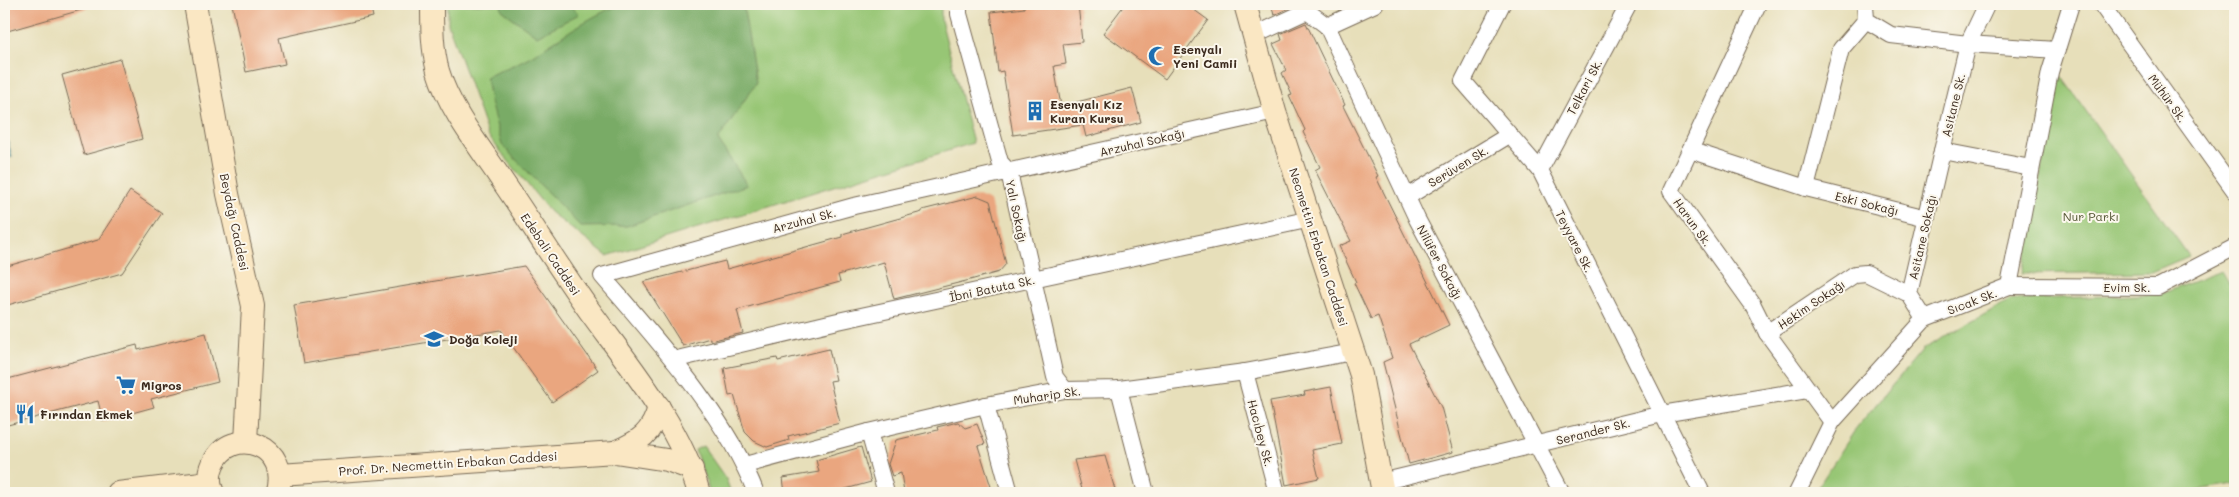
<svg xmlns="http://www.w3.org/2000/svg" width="2239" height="497" font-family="Mali,sans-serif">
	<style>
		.green { fill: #97c674; stroke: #697849 }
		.forest { fill: #79ab66; stroke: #5a6a42 }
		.water { fill: #3daabb; stroke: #3c6a6c }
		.building { fill: #eaa67f }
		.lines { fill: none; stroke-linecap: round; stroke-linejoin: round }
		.street-casing { stroke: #776955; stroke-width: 18 }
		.secondary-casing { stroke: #776955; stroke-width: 24 }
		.street { stroke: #fff; stroke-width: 16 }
		.secondary { stroke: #fae7c3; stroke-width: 22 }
		.labels { text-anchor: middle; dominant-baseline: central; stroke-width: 4; stroke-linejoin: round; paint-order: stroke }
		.poi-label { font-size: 12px; font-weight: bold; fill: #3b2a1e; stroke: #fbf7ec; text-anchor: start }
		.street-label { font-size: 12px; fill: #3b2a1e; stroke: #fbf7ec }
		.park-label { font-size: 12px; fill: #575938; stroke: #fbf7ec }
	</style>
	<rect width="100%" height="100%" fill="#fbf7ec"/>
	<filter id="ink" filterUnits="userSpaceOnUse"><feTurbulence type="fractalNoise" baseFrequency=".02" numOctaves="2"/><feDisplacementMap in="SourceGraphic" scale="10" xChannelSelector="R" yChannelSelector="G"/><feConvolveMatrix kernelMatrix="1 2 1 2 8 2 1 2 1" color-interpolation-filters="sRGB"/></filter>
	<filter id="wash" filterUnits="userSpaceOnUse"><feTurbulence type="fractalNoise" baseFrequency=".0096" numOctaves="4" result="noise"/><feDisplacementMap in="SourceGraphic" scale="20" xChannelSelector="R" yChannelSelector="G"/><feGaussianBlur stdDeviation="1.12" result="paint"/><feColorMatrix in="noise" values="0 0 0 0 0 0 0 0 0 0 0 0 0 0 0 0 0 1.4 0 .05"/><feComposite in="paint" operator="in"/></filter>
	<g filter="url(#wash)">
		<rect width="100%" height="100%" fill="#e7dfba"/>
		<g class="green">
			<polygon points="448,4 941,4 941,20 973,143 607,256 550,212 488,136 448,24"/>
			<polygon points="2059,73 2189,256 2151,272 2022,274"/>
			<polygon points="2222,271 2235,293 2235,484 2180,493 1951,493 1939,491 1937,493 1814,493 1857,427 1923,349 2010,300 2161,294"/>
			<polygon points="703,446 726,479 731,493 710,493 695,450"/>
		</g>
		<g class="forest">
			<polygon points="501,4 569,4 579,14 537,36 502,10"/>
			<path d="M621 4H743L756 83 718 140 747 185 627 226 581 227 502 145 490 102 486 77C501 70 517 64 531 56 562 37 586 18 621 4Z"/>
		</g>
		<polygon class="water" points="4,127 12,157 4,159"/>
		<g id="blocks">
			<g class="building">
				<polygon points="4,4 87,4 88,8 4,32"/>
				<polygon points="232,4 370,4 373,17 279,38 285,64 246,72"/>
				<polygon points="1024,4 1078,4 1082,42 1063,44 1066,64 1054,66 1061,106 1132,88 1141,122 1086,137 1083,125 1013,135 1003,71 998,72 991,12 1024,8"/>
				<polygon points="1125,4 1186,4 1208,20 1165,79 1103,33"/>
				<polygon points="1271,4 1298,4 1274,15"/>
				<polygon points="1306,23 1345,105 1343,106 1378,176 1376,177 1449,325 1409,344 1441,407 1453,452 1409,464 1383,362 1392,358 1378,316 1371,319 1354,283 1356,282 1339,246 1351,241 1315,170 1320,167 1303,132 1305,130 1289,96 1292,95 1282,73 1286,70 1273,44 1282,40 1280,34"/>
				<polygon points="120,59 142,139 84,155 62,75"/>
				<polygon points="130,191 162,213 122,273 4,306 4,267 98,240"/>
				<polygon points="978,196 990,201 1006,264 999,272 970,280 894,299 884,262 838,275 840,282 737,310 743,333 710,341 710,338 683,346 643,282 725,261 727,269 842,237 842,234 922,212 922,210"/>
				<polygon points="524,266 598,370 552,402 501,330 304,363 294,305"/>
				<polygon points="206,333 218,382 151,399 154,407 103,421 98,401 4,426 4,380 137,345 138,350"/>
				<polygon points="829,349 836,380 830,381 840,423 788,436 789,440 767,447 754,441 745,432 734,395 729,396 724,368 777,358 778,361"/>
				<polygon points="1331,387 1342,444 1312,450 1319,478 1286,485 1270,401 1305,395 1304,392"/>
				<polygon points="958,422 965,428 977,424 985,444 978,446 993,493 904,493 901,473 892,476 888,464 896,440 938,430 937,427"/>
				<polygon points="861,447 871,482 831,493 785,493 783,478 819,472 816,460"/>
				<polygon points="1105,456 1116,493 1083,493 1074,460"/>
			</g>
		</g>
	</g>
	<g filter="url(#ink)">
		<use href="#blocks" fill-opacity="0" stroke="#776955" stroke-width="1"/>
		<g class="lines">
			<defs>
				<g id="street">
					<polyline points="959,4 959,14 1000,162 1009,172 1055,377 1065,390"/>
					<polyline points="1502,4 1463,81 1540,170 1702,493"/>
					<polyline points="1758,4 1671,191 1753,305 1767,333 1832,422"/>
					<polyline points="1865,4 1866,20 1891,35 1968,44 2057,50"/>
					<polyline points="1987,4 1968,44 1942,151 2031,168"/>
					<polyline points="2101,4 2235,191"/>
					<polyline points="1327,26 1417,219 1562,493"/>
					<polyline points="1253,36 1307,11 1327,26 1375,4"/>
					<polyline points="1690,150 1806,188 1841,49 1866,20"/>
					<polyline points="1540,170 1629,4"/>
					<polyline points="1806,188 1927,218"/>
					<polyline points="1407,197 1509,135"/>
					<polyline points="2009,286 2158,287 2235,247"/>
					<polyline points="1925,319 1909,294 1942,151"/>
					<polyline points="1767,333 1855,274 1866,273 1909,294"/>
					<polyline points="673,360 838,321 1311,219"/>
					<polyline points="1245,372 1277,493"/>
					<polyline points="1119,389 1146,493"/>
					<polyline points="986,405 1010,493"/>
					<polyline points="869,432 886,493"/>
					<polyline points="745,465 869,432 986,405 1065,390 1119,389 1245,372 1353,352"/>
					<polyline points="1381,482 1662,414 1807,390"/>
					<path d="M756 493C726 415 656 339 602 276L854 206 1275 112"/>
					<polyline points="1797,493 1832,422 1925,319 2009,286 2050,72 2071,4"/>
				</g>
				<g id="secondary">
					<polyline points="195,4 228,194 253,306 246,442"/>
					<path d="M432 4C432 26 432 49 438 71 450 111 480 147 503 182 532 224 559 268 589 310 631 368 679 424 699 493"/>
					<polyline points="1245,4 1275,112 1361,375 1383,493"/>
					<path d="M615 452C640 441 652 434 659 407"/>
					<polyline points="280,475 615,452 667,460 692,469"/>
					<polyline points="118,493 210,482"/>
					<path d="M213 493C209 484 209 473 213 464 232 422 293 447 277 493"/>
				</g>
			</defs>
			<use href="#street" class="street-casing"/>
			<use href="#secondary" class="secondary-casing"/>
			<use href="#street" class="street"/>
			<use href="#secondary" class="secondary"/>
		</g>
	</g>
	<defs>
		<symbol id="mosque-bare" viewBox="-9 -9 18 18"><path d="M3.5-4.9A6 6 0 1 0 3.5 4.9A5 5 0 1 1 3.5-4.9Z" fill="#1f6fb2" stroke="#fbf7ec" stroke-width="2.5" paint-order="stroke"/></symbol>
		<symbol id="building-bare" viewBox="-9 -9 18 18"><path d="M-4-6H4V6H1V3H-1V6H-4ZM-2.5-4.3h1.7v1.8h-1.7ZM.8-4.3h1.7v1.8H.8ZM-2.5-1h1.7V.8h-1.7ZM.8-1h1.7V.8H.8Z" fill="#1f6fb2" stroke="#fbf7ec" stroke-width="2.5" paint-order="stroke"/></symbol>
		<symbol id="school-bare" viewBox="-9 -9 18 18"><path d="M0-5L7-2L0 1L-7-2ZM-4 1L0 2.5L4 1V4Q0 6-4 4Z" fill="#1f6fb2" stroke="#fbf7ec" stroke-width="2.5" paint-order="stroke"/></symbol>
		<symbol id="supermarket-bare" viewBox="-9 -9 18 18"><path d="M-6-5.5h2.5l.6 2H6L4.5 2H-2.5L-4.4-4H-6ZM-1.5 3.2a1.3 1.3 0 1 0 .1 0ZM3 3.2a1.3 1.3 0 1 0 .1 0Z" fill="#1f6fb2" stroke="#fbf7ec" stroke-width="2.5" paint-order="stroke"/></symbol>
		<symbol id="restaurant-bare" viewBox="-9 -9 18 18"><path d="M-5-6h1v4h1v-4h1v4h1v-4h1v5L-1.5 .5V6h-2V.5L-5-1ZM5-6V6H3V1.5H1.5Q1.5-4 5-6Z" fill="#1f6fb2" stroke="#fbf7ec" stroke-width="2.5" paint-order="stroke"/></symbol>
	</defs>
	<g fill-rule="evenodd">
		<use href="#mosque-bare" x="1144" y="42" width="28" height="28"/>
		<use href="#building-bare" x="1021" y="97" width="28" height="28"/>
		<use href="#school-bare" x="420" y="325" width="28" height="28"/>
		<use href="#supermarket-bare" x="112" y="371" width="28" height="28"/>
		<use href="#restaurant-bare" x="11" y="400" width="28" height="28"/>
	</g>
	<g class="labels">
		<g class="poi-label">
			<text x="1173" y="49">Esenyalı<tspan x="1173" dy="14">Yeni Camii</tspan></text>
			<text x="1050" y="104">Esenyalı Kız<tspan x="1050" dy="14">Kuran Kursu</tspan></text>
			<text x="449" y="339">Doğa Koleji</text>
			<text x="141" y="385">Migros</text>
			<text x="40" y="414">Fırından Ekmek</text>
		</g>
		<g class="street-label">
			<text transform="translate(1584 87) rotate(-62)">Telkari Sk.</text>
			<text transform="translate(2168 98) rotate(54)">Mühür Sk.</text>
			<text transform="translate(1953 105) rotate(-76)">Asitane Sk.</text>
			<text transform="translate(1142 142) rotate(-13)">Arzuhal Sokağı</text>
			<text transform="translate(1458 166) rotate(-31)">Serüven Sk.</text>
			<text transform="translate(1867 203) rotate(14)">Eski Sokağı</text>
			<text transform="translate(1017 211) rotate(78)">Yalı Sokağı</text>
			<text transform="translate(804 220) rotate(-15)">Arzuhal Sk.</text>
			<text transform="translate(235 222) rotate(78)">Beydağı Caddesi</text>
			<text transform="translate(1693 222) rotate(54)">Harun Sk.</text>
			<text transform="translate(1922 237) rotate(-77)">Asitane Sokağı</text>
			<text transform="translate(1575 241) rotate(63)">Teyyare Sk.</text>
			<text transform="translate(1319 247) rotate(72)">Necmettin Erbakan Caddesi</text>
			<text transform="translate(551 254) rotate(56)">Edebali Caddesi</text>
			<text transform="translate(1440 262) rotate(62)">Nilüfer Sokağı</text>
			<text x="2127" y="287">Evim Sk.</text>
			<text transform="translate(992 288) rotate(-12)">İbni Batuta Sk.</text>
			<text transform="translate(1972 301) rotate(-21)">Sıcak Sk.</text>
			<text transform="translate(1811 304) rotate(-34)">Hekim Sokağı</text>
			<text transform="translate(1047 395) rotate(-8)">Muharip Sk.</text>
			<text transform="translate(1593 431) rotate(-14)">Serander Sk.</text>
			<text transform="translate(1261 433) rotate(75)">Hacıbey Sk.</text>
			<text transform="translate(448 463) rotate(-4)">Prof. Dr. Necmettin Erbakan Caddesi</text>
		</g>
		<g class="park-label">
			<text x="2091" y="216">Nur Parkı</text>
		</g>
	</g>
	<rect width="2239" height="497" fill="none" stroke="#fbf7ec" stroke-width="20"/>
</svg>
